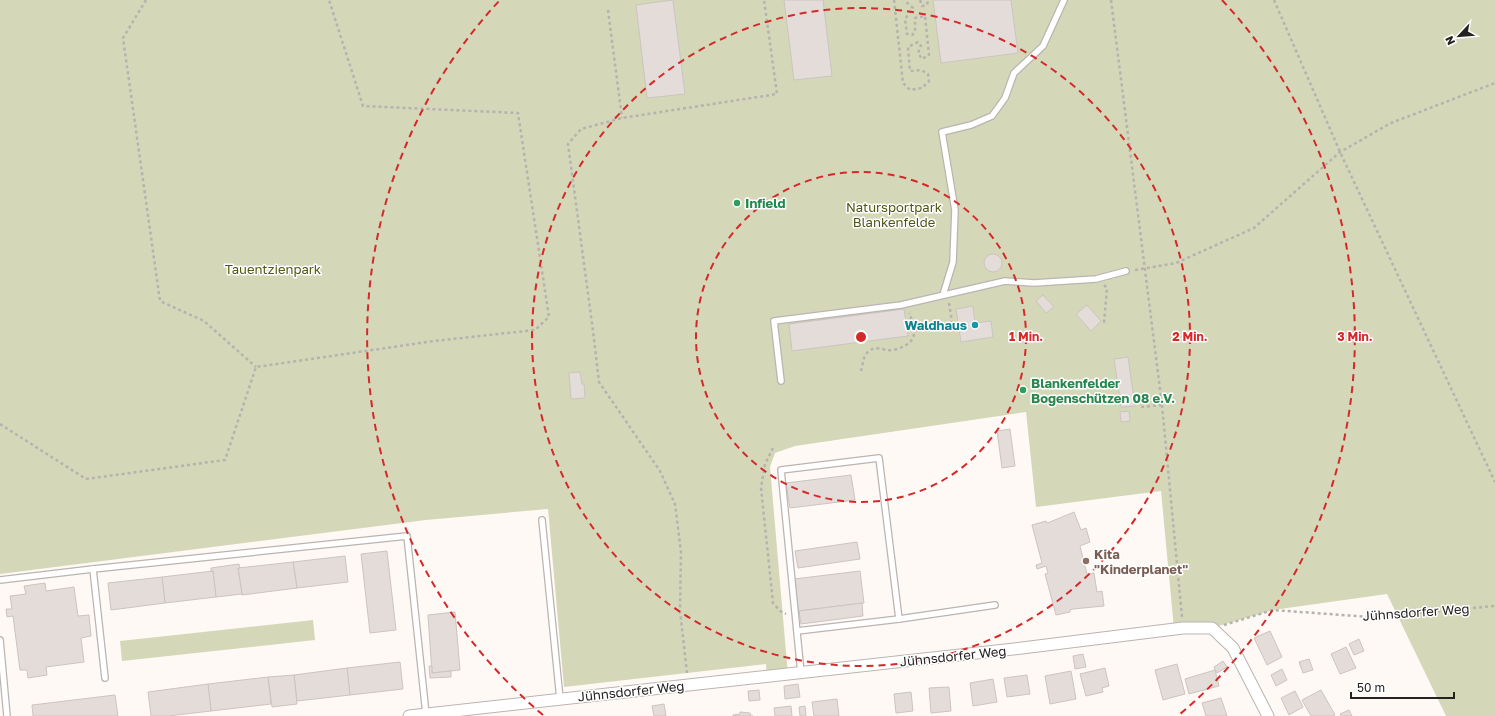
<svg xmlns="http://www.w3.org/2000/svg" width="1495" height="716" font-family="'Golos Text',sans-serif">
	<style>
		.green { fill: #d4d8b8 }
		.building { fill: #e3dcd8; stroke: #cbc4c0 }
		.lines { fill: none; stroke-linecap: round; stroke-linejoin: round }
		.lane-casing { stroke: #bbb4b1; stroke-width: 8 }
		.street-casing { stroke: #bbb4b1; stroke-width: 13 }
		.path { stroke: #b7b2af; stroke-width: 2.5; stroke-dasharray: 3 3; stroke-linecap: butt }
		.lane { stroke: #fff; stroke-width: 5.5 }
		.street { stroke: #fff; stroke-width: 11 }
		.ring { fill: none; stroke: #d62828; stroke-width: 2; stroke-dasharray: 7 5 }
		.leisure-dot { fill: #2e9e5b; stroke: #fff; stroke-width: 1.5 }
		.culture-dot { fill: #0f9aa8; stroke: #fff; stroke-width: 1.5 }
		.education-dot { fill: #8d6e63; stroke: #fff; stroke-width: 1.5 }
		.labels { text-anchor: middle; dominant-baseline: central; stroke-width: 3; stroke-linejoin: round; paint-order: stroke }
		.leisure-label { font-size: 13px; font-weight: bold; fill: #27864d; stroke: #fff; text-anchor: start }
		.park-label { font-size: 13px; fill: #515516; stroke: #fff }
		.culture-label { font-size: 13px; font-weight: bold; fill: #0d838f; stroke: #fff; text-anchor: end }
		.education-label { font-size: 13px; font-weight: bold; fill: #785e54; stroke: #fff; text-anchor: start }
		.street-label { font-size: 13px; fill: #252221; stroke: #fff }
		.centre { fill: #d62828; stroke: #fff; stroke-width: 2 }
		.ring-label { font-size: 12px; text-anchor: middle; font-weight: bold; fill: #d62828; stroke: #fff; stroke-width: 3; stroke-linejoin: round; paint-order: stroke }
	</style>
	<rect width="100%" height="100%" fill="#fff9f6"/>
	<g class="green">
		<polygon points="0,0 1495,0 1495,716 1446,716 1387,594 1273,610 1212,628 1174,629 1161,491 1036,507 1026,412 795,446 775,453 770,467 788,675 767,677 766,664 564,687 548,509 426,520 0,574"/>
		<polygon points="313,620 315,640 122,661 120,641"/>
	</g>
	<g class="building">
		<polygon points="673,0 685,94 647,98 636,5"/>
		<polygon points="784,0 823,0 832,76 794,80"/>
		<polygon points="933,0 1011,0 1018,53 941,63"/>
		<circle cx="993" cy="263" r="9"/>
		<polygon points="1043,295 1054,307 1046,313 1036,301"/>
		<polygon points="1087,305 1101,321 1091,331 1076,314"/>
		<polygon points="973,306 975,323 991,321 993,337 961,342 956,309"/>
		<polygon points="904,309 908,336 792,351 789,324"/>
		<polygon points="1128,357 1135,406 1121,407 1114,359"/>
		<polygon points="580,372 582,384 584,384 585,398 571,399 569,373"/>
		<polygon points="1129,411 1130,421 1121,422 1120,412"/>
		<polygon points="1010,429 1015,466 1002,468 997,431"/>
		<polygon points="851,475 855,500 790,508 786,483"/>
		<polygon points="1074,512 1081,530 1086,528 1090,542 1080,546 1087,574 1094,573 1097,592 1102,591 1104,606 1073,609 1070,610 1070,612 1056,615 1045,574 1048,573 1046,566 1037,569 1036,565 1042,563 1032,525 1046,521 1047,523 1050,522"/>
		<polygon points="857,542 860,559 798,568 795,551"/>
		<polygon points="387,551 396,630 370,633 361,554"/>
		<polygon points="345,556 348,582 297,588 293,562"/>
		<polygon points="293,562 297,588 242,595 238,568"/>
		<polygon points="239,564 240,568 238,568 242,594 216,597 213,571 211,571 211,568"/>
		<polygon points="213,571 216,597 165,603 162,577"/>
		<polygon points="860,571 864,603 798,611 794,579"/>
		<polygon points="162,577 165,603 111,610 108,583"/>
		<polygon points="45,583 46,591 74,587 78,616 89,615 91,636 81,638 84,662 46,667 47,675 28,678 27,670 20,670 13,616 7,617 6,609 12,609 10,596 26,594 24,586"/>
		<polygon points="862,603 863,616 801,624 799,611"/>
		<polygon points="455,612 460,670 432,673 428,615"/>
		<polygon points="1270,631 1282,657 1267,665 1254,638"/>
		<polygon points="1359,639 1364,651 1354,655 1349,644"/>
		<polygon points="1346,647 1356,668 1340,674 1331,654"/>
		<polygon points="1083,654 1086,667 1075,669 1073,656"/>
		<polygon points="1309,659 1313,670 1303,673 1299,662"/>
		<polygon points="1223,661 1227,667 1217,673 1214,667"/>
		<polygon points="400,662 403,689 350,695 347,668"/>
		<polygon points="1177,664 1185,694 1163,700 1155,670"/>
		<polygon points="429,666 432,666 432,673 451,671 451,677 430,678"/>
		<polygon points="347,668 350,695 297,701 294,675"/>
		<polygon points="1105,668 1109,686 1102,688 1103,692 1086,696 1080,674"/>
		<polygon points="1282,669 1287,680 1276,686 1271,675"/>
		<polygon points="1215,670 1219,686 1189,694 1185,679"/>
		<polygon points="1071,671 1076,699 1050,704 1045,676"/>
		<polygon points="294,675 297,704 272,707 268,677"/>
		<polygon points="1027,675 1030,694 1007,697 1004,678"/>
		<polygon points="268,677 271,704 211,711 208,684"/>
		<polygon points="993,679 997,702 973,706 970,683"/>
		<polygon points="208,684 211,711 168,716 151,716 148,692"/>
		<polygon points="798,684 800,697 785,699 784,686"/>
		<polygon points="949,687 951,711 931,713 929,688"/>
		<polygon points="759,690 760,700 749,701 748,691"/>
		<polygon points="1321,690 1335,715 1333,716 1311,716 1302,700"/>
		<polygon points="1295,691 1303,707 1289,715 1281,698"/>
		<polygon points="911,692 913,711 896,713 894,694"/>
		<polygon points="115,695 118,716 33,716 32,705"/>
		<polygon points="1221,698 1227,716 1206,716 1202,703"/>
		<polygon points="837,699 839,716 814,716 812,702"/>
		<polygon points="664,704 666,716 654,716 652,706"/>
		<polygon points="791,706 792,716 775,716 774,708"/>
		<polygon points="805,706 806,716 800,716 799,707"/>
		<polygon points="1349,710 1352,716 1341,716 1340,714"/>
		<polygon points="740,712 750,713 751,716 753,716 733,716 733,715 740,714"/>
	</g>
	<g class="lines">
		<defs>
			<g id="lane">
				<polyline points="943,295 953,262 955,210 942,132 971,125 992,116 1005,98 1014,73 1043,46 1064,0"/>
				<polyline points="781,381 774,321 901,305 1005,281 1034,283 1096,279 1126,271"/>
				<polyline points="542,520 560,699"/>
				<polyline points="93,569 105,678"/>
				<polyline points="0,580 93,569 407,536 426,714"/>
				<polyline points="797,631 899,619 995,605"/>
				<polyline points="0,640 7,716"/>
				<polyline points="801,673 781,470 879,458 899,619"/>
			</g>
			<polyline id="street" points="409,716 1022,648 1183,628 1212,628 1233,648 1268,716"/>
		</defs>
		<use href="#lane" class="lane-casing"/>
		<use href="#street" class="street-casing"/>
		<g class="path">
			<polyline points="146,0 123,38 160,301 204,321 256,367"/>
			<polyline points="894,0 903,83 910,90 922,88 929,81 928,74 921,70 910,71 908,47 918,42 921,46 918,53 922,59 929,55 925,16 915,18 915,32 912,35 907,34 905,19 913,8 904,0"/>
			<polyline points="920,0 922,6 927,5 928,0"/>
			<polyline points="1111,0 1162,405 1182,617"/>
			<polyline points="1274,0 1340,152 1495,482"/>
			<polyline points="608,10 622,118"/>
			<polyline points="1135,270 1176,263 1254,228 1340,152 1391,123 1495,83"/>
			<polyline points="1104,285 1107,288 1104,323"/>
			<polyline points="949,303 953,328 959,328"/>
			<path d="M861 371C863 364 863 355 869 351 875 346 881 349 887 350 892 351 898 349 902 347 919 340 915 327 909 313"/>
			<polyline points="1141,407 1162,405"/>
			<polyline points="0,424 86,479 225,460 256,367 434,341 535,330 549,317 518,113 363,106 329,0"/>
			<polyline points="773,448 765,464 761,488 773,603 780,611 786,614"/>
			<polyline points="1224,625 1273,610 1370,617 1495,606"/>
			<polyline points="687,673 680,611 681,552 675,504 660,471 599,382 593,331 568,144 581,129 622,118 777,94 764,0"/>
		</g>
		<use href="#lane" class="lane"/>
		<use href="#street" class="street"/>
	</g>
	<g class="ring">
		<circle cx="861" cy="337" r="165"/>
		<circle cx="861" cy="337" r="329"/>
		<path d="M543 715A494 494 0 0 1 500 0M1222 0A494 494 0 0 1 1179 715"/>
	</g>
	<g class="leisure-dot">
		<circle cx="737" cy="203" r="4"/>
		<circle cx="1023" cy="390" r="4"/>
	</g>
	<circle class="culture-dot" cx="975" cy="325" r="4"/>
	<circle class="education-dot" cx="1086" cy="561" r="4"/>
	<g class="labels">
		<g class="leisure-label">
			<text x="745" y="203">Infield</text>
			<text x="1031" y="383">Blankenfelder<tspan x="1031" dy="15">Bogenschützen 08 e.V.</tspan></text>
		</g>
		<g class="park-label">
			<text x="894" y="207">Natursportpark<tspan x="894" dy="15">Blankenfelde</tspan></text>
			<text x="273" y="269">Tauentzienpark</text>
		</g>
		<g class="culture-label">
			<text x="967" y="325">Waldhaus</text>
		</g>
		<g class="education-label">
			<text x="1094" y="554">Kita<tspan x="1094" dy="15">"Kinderplanet"</tspan></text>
		</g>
		<g class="street-label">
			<text transform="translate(1416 612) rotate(-4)">Jühnsdorfer Weg</text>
			<text transform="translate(953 656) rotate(-6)">Jühnsdorfer Weg</text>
			<text transform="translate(631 691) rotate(-6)">Jühnsdorfer Weg</text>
		</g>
	</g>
	<circle cx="861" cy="337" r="6" class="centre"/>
	<g class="ring-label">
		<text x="1026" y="341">1 Min.</text>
		<text x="1190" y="341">2 Min.</text>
		<text x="1355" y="341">3 Min.</text>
	</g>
	<g transform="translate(1459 36) rotate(244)" stroke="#ffffff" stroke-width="3" paint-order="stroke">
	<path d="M0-3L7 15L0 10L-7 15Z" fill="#252221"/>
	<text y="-6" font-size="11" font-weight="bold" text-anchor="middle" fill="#252221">N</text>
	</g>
	<path d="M1351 692v6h103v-6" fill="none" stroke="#252221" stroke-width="2"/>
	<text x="1357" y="692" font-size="12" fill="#252221" stroke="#ffffff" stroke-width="3" paint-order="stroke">50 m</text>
</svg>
